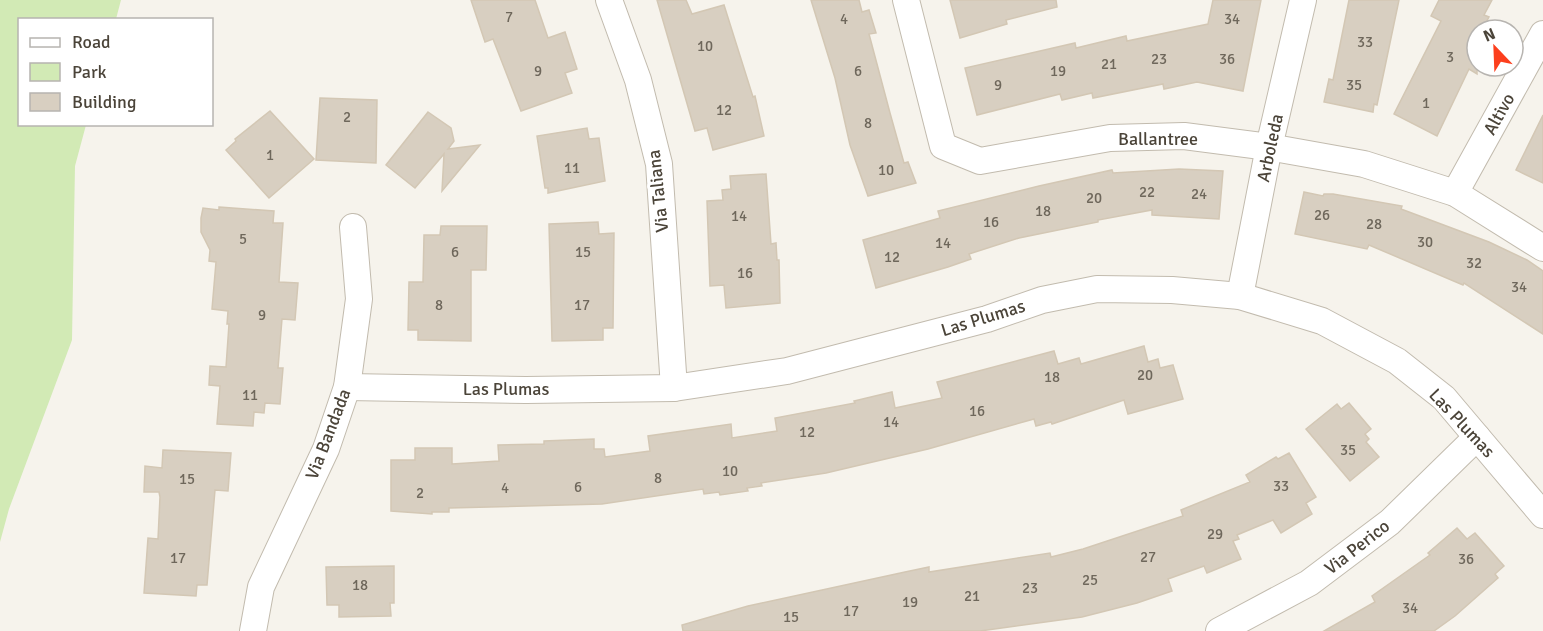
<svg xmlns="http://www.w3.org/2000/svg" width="1543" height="631" font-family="Signika,sans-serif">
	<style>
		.green { fill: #d2eab5 }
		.building { fill: #d8cfc1; stroke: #d3c7b4; stroke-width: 1.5 }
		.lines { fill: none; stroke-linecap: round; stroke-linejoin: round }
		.minor-casing { stroke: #c2bbae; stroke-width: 28 }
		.minor { stroke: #fff; stroke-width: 26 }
		.labels { text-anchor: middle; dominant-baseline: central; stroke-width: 6; stroke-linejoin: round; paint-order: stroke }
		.number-label { font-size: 15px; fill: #6e675b }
		.street-label { font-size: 18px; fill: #4b4439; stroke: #fff }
	</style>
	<rect width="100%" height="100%" fill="#f6f3ec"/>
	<polygon class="green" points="0,0 121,0 116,19 20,20 20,124 86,125 75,166 72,340 9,509 0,542"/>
	<g class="building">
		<polygon points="471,0 535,0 548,38 565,32 577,69 565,73 572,93 521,111 493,39 485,42"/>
		<polygon points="657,0 686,0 692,14 724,5 753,97 755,96 764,136 713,150 707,128 695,131"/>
		<polygon points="811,0 859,0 862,12 869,10 876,33 869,34 890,113 904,163 908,162 916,183 868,196 850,145 835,78"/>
		<polygon points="950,0 1056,0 1057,7 1006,20 1007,24 960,38"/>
		<polygon points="1213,0 1261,0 1243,91 1197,82 1164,89 1163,84 1093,98 1092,93 1062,100 1060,94 977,115 965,68 1075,43 1076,48 1126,36 1127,41 1208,24"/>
		<polygon points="1349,0 1399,0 1377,105 1374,104 1373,112 1324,102 1329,79 1333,80"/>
		<polygon points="1439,0 1492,0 1484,15 1489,17 1482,30 1477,30 1477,74 1469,69 1437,136 1394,114 1441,21 1431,16"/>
		<polygon points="320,98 377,100 376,163 316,160"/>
		<polygon points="270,111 314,159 269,198 226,150 236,141 235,139"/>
		<polygon points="428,112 451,128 454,141 448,149 480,145 442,191 444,154 415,188 386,165"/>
		<polygon points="1543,115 1543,183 1516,170"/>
		<polygon points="587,128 589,139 599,138 605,181 548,193 548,188 545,188 537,136"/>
		<polygon points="1179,169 1223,171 1219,219 1152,215 1152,210 1098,220 1098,222 1019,238 969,254 971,259 948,267 876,288 863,240 940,218 938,211 1039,186 1112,170 1113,173"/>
		<polygon points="766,174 771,244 776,243 777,260 779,260 780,303 726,308 724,285 710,286 707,201 723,200 722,190 731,189 730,176"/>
		<polygon points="1304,192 1323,196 1324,194 1333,194 1402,206 1401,209 1489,242 1527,260 1543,271 1543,334 1464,283 1463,285 1369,245 1367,249 1295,234"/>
		<polygon points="219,207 274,211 273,223 283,223 279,282 298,283 295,320 282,319 278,368 283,368 280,404 265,403 264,413 254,412 253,426 217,424 220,386 209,385 210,366 226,367 229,324 227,324 228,311 212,309 216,262 209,261 210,250 201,232 201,218 203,208 219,210"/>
		<polygon points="598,222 599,234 614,233 613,328 603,328 603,340 552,341 549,224"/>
		<polygon points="441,226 487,226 486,270 471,270 471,341 418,340 418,330 408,330 409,282 423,282 424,235 440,235"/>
		<polygon points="1144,346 1148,362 1158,359 1160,368 1173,365 1183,399 1128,414 1124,400 1052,424 1051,422 1036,426 1034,419 928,449 826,473 761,483 762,486 747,488 748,491 720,495 719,492 704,494 703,489 602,504 449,508 449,512 432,512 432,514 391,511 391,460 415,460 415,448 452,448 452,464 499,461 498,445 544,444 544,441 594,439 594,449 604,449 605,457 650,451 648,436 731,424 732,438 777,431 775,418 855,403 854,401 892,392 895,408 942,398 937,382 1054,351 1058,364 1079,358 1081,364"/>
		<polygon points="1349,403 1371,429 1365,434 1369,439 1366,442 1379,457 1350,481 1306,429 1337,404 1341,409"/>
		<polygon points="163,450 231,453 228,491 215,490 207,585 197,585 196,596 144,593 148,538 158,539 160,497 159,492 144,492 145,466 162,468"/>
		<polygon points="1289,453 1316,497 1306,503 1312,514 1281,533 1273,520 1237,535 1239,539 1233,541 1241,559 1207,573 1204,566 1168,579 1172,591 1137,603 1082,617 980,631 683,631 682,625 748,606 905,572 929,567 929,572 1050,553 1051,557 1083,549 1183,516 1181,510 1250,482 1246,475 1276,457 1278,459"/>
		<polygon points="1457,528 1467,539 1475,533 1504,566 1495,574 1498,578 1455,616 1434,631 1324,631 1375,602 1372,596 1430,555 1428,553"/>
		<polygon points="394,566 394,603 390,603 391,616 339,617 339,605 327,605 326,567"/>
	</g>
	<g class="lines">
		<defs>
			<g id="minor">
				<polyline points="609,0 638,80 659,164 674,388"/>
				<polyline points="906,0 943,146 980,161 1110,138 1184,136 1269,147 1364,164 1455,193 1543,248"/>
				<polyline points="1455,193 1543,34"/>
				<polyline points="1240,296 1269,147 1303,0"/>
				<polyline points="347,387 526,390 674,388 787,371 987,319 1042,300 1097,289 1172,290 1240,296 1322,321 1397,361 1444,398 1543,515"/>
				<polyline points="253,631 261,587 326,449 347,387 359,299 353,227"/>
				<polyline points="1219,631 1309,583 1390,522 1477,437"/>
			</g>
		</defs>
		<use href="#minor" class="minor-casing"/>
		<use href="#minor" class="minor"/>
	</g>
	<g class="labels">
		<g class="number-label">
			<text x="509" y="17">7</text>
			<text x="844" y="19">4</text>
			<text x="1232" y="19">34</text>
			<text x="1365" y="42">33</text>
			<text x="705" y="46">10</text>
			<text x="1450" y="57">3</text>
			<text x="1159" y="59">23</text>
			<text x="1227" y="59">36</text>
			<text x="1109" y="64">21</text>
			<text x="538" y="71">9</text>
			<text x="858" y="71">6</text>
			<text x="1058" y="71">19</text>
			<text x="998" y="85">9</text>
			<text x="1354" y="85">35</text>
			<text x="1426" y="103">1</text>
			<text x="724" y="110">12</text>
			<text x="347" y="117">2</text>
			<text x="868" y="123">8</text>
			<text x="270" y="155">1</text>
			<text x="572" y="168">11</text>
			<text x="886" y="170">10</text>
			<text x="1147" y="192">22</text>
			<text x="1199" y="194">24</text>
			<text x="1094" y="198">20</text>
			<text x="1043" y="211">18</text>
			<text x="1322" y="215">26</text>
			<text x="739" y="216">14</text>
			<text x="991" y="222">16</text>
			<text x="1374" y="224">28</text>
			<text x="243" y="239">5</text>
			<text x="1425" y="242">30</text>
			<text x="943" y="243">14</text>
			<text x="455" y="252">6</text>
			<text x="583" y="252">15</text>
			<text x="892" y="257">12</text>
			<text x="1474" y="263">32</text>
			<text x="745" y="273">16</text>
			<text x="1519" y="287">34</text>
			<text x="439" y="305">8</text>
			<text x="582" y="305">17</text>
			<text x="262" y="315">9</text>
			<text x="1145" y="375">20</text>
			<text x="1052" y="377">18</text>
			<text x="250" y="395">11</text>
			<text x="977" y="411">16</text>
			<text x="891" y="422">14</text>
			<text x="807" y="432">12</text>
			<text x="1348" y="450">35</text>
			<text x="730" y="471">10</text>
			<text x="658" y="478">8</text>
			<text x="187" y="479">15</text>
			<text x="1281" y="486">33</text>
			<text x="578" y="487">6</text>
			<text x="505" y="488">4</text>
			<text x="420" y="493">2</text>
			<text x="1215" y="534">29</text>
			<text x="1148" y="557">27</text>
			<text x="178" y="558">17</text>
			<text x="1466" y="559">36</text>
			<text x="1090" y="580">25</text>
			<text x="360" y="585">18</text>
			<text x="1030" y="588">23</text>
			<text x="972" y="596">21</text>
			<text x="910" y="602">19</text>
			<text x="1410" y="608">34</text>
			<text x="851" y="611">17</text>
			<text x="791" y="617">15</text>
		</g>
		<g class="street-label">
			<text transform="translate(1499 114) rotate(-61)">Altivo</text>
			<text x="1158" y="139">Ballantree</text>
			<text transform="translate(1270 148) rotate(-78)">Arboleda</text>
			<text transform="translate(658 191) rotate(-96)">Via Taliana</text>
			<text transform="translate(983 318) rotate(-17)">Las Plumas</text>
			<text x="506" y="389">Las Plumas</text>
			<text transform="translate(1462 423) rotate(47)">Las Plumas</text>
			<text transform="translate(328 434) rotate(-69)">Via Bandada</text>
			<text transform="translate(1357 547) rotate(-38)">Via Perico</text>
		</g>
	</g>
	<rect x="18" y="18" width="195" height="108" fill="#ffffff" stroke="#b7b4b0" stroke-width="1.5"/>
	<rect x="30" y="38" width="30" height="9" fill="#ffffff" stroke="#b7b4b0" stroke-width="1.5"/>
	<text x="72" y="48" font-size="18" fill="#4b4439">Road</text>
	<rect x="30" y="63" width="30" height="18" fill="#d2eab5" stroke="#b7b4b0" stroke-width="1.5"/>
	<text x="72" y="78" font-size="18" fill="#4b4439">Park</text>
	<rect x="30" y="93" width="30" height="18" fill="#d8cfc1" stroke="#b7b4b0" stroke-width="1.5"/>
	<text x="72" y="108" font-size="18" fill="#4b4439">Building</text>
	<g transform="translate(1495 48) rotate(337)"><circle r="28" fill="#ffffff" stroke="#b7b4b0" stroke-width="1.5"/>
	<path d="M0-4.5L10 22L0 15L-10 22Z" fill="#fc3f1d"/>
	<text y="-9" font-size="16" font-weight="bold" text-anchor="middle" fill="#4b4439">N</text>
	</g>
</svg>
